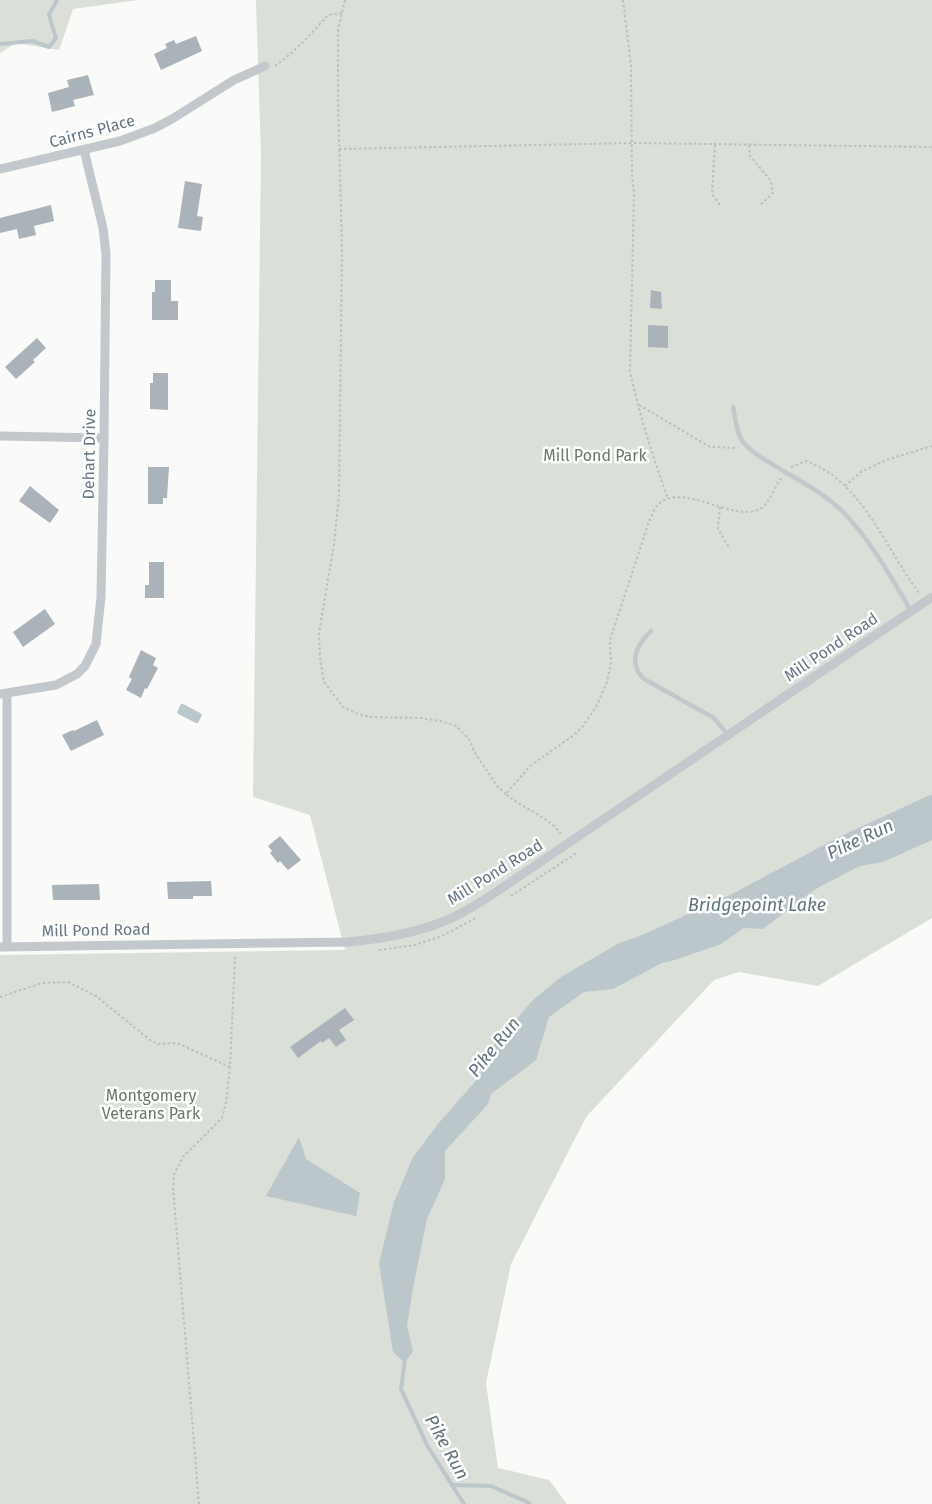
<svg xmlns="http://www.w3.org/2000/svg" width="932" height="1504" font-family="'Fira Sans',sans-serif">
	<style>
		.green { fill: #dadfd7 }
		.water { fill: #bbc7cb }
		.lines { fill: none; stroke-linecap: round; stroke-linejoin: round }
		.stream { stroke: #bbc7cb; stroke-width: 4 }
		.building { fill: #aab3b9 }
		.path { stroke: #bbbfc2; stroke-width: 2; stroke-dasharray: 2.5 2.5; stroke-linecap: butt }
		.service { stroke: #c3c8cc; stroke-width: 4.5 }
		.minor { stroke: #c3c8cc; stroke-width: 9 }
		.labels { text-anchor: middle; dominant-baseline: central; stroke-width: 5; stroke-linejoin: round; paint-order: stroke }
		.street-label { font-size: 16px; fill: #657683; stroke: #fff }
		.park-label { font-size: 16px; fill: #687a64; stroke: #fff }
		.water-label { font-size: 18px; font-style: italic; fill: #60757c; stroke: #fff }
	</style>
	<rect width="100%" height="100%" fill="#fafaf8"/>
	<g class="green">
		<polygon points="0,0 138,0 73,9 59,50 16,43 0,53"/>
		<polygon points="256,0 932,0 932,918 818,986 739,972 714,980 586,1117 511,1264 486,1383 498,1468 549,1480 567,1504 0,1504 0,955 345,950 310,815 253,797 261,155"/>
	</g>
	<g class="water">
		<polygon points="181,704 183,704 200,713 202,715 198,723 196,723 178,714 177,712"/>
		<polygon points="932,794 932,840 883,862 860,866 821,886 810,893 763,929 744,928 721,944 675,960 662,963 613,989 584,992 549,1017 536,1060 491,1094 488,1104 445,1151 445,1179 427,1219 413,1288 407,1326 413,1351 405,1363 393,1352 379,1263 394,1202 413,1157 438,1124 480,1076 492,1047 533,1000 561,977 619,943 640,936 730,895 839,837"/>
		<polygon points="299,1137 306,1159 360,1193 356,1216 266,1196"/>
	</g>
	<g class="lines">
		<g class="stream">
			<polyline points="0,44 32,41 49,47 56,38 49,15 57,0"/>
			<polyline points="405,1359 401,1389 427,1445 464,1504"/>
			<polyline points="452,1485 491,1486 525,1501 530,1504"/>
		</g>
	</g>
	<g class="building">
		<polygon points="196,36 202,51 161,70 154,54 167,48 165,44 174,40 176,44"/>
		<polygon points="88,75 94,95 73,100 75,106 52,112 48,93 69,87 67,80"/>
		<polygon points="185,181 202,184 197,216 203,217 201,231 178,228"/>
		<polygon points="51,205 54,221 34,226 36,235 19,239 17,229 0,233 0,218"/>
		<polygon points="155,280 171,280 171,301 178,301 178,320 152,320 152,292 155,292"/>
		<polygon points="651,290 661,292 662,309 650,308"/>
		<polygon points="648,325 668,326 668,348 648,347"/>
		<polygon points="37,338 46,348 33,360 35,362 16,379 5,367"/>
		<polygon points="153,373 168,373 168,410 150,409 150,383 153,383"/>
		<polygon points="148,467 169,467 167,498 163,498 163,504 148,504"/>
		<polygon points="30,486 59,510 50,523 19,501"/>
		<polygon points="149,562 164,562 164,598 145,598 145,585 149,585"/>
		<polygon points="45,609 55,624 23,647 13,632"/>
		<polygon points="141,650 156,658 153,665 158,668 147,689 145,688 141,698 126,690 132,679 129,677"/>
		<polygon points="97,720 104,735 71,751 62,735 73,730 74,731"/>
		<polygon points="280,836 301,860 288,870 280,861 278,863 270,853 272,851 268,846"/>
		<polygon points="211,881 212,896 193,896 193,899 168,899 167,882"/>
		<polygon points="99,884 100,900 53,900 52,885"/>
		<polygon points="345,1008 354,1020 339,1030 346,1040 336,1047 329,1038 322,1043 321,1041 298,1058 290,1047"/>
	</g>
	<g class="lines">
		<g class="path">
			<polyline points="345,0 338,30 338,99 342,250 339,496 334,544 319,633 320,658 324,682 343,707 358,714 370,717 422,718 440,721 456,726 469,739 475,753 487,771 498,787 506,794"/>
			<path d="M623 0 631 65 632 175 634 193 630 371C639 414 653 457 668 499"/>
			<path d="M275 66C295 52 312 33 328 15L342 13"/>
			<polyline points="715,145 712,194 720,205"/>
			<polyline points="749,145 750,156 771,181 773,193 759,206"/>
			<polyline points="339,149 633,143 932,147"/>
			<polyline points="639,405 710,447 738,448"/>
			<path d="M791 467 806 461C862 481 886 549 919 593"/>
			<polyline points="845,486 861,472 886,460 932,446"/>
			<polyline points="720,507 718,529 730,549"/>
			<path d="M561 834C548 816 523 809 506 794L530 766 574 735 583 726 596 707 607 682 611 663 610 648V640L649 521C652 517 653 511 656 507 680 477 736 527 763 507 769 502 776 485 781 478"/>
			<polyline points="511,896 575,854 574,853"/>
			<polyline points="379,950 415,945 442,936 476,918"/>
			<polyline points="0,997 42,983 68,982 96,996 150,1040 158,1044 177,1043 230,1067"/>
			<polyline points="199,1504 173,1188 174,1174 183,1157 222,1118 226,1103 230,1067 235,957 236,955"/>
		</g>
		<g class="service">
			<path d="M733 407C735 417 736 428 740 437 747 452 772 463 785 472 804 483 826 495 842 511 870 539 891 577 911 611"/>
			<path d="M651 631C641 641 631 654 637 669 638 673 642 676 644 679L714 718 728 735"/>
		</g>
		<g class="minor">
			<polyline points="0,169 120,141 155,128 172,119 234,80 265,66"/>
			<polyline points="0,436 104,438"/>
			<polyline points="0,694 56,685 77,674 85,666 96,644 101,597 104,438 106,254 103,228 84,150"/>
			<path d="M0 947 348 942C380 939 412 934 442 922 461 915 479 903 496 892L932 597"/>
			<polyline points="7,947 7,694"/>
		</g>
	</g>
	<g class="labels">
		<g class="street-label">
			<text transform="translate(92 131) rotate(-15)">Cairns Place</text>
			<text transform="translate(89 454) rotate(-89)">Dehart Drive</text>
			<text transform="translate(831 647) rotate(-34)">Mill Pond Road</text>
			<text transform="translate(495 872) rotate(-32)">Mill Pond Road</text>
			<text transform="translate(96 930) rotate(-1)">Mill Pond Road</text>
		</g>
		<g class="park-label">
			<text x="595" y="455">Mill Pond Park</text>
			<text x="151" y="1095">Montgomery<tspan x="151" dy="18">Veterans Park</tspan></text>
		</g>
		<g class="water-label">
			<text transform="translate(860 839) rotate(-25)">Pike Run</text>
			<text x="757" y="905">Bridgepoint Lake</text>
			<text transform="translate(494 1047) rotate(-51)">Pike Run</text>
			<text transform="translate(447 1447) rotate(61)">Pike Run</text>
		</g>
	</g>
</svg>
